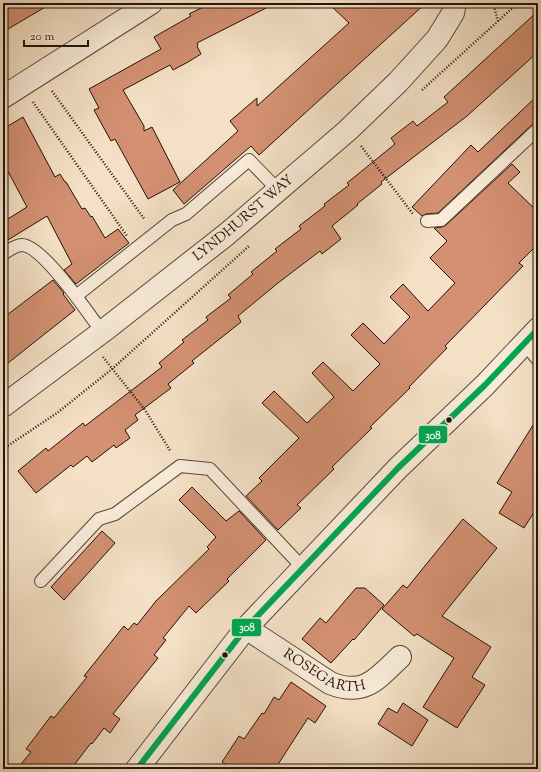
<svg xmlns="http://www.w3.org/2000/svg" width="541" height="772" font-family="'Sorts Mill Goudy',serif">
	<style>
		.building { fill: #d39072; stroke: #22120a }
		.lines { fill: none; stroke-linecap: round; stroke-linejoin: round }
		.lane-casing { stroke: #564639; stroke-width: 14 }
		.street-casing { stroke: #564639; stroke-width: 24 }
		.path { stroke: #22120a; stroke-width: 2.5; stroke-dasharray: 1 2; stroke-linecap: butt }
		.lane { stroke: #f8ebd9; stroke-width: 12 }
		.street { stroke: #f8ebd9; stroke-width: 22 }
		.bus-1-casing { stroke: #f8ebd9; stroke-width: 9 }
		.bus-1 { stroke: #00a651; stroke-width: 6 }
		.bus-dot { fill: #22120a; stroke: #f8ebd9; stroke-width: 1.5 }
		.labels { text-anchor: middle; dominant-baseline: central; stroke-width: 3.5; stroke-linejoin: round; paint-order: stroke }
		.street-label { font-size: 14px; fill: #22120a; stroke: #f8ebd9 }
		.line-badge { stroke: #f8ebd9; stroke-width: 1.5 }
		.badge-label { font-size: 11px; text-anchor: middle; font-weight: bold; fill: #fff }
	</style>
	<rect width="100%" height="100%" fill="#f4e0c5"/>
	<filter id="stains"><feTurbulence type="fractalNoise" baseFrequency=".005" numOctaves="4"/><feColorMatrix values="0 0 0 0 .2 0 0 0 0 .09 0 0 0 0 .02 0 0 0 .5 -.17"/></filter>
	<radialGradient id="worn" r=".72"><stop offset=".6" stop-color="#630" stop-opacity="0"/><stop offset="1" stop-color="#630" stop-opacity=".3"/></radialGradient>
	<g class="building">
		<polygon points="3,3 52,3 3,32"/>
		<polygon points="211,3 276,3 197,43 198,45 197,46 201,54 188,62 173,70 170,65 123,90 144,126 144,131 152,127 180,182 148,199 115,139 111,141 94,110 99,108 89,89 161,49 154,37 191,16 189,14"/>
		<polygon points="328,3 426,3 259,155 251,146 184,204 173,190 238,131 230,121 257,98 257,106 349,23"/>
		<polygon points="538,11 538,52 467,116 381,182 382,184 357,204 358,205 332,226 341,239 322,254 320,251 278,283 238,316 241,322 192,361 194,363 168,384 171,388 135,415 138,420 125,430 130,438 116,448 114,445 92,462 87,456 73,467 71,465 36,493 18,471 46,448 48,451 83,423 85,426 162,367 159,363 184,342 182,340 208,320 206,317 231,298 228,295 253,274 251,272 277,251 275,249 301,229 299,226 325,206 324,204 349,185 347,183 395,144 391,138 413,121 417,126 448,102 444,97"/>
		<polygon points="538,95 538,119 438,213 426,214 422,216 412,207 471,145 478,152"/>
		<polygon points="23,117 55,177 60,174 65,182 66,182 82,209 85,208 91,217 92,216 105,238 118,229 129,243 76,284 64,270 72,264 47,216 3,243 3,222 27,207 3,162 3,129"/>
		<polygon points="512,164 520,172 508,183 538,212 538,244 519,263 523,266 445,346 447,348 409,387 410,388 370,427 372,428 332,467 334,469 297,505 301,508 278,530 246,496 262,481 259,478 299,438 262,403 274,391 307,423 334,397 312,373 323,362 353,391 380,364 351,335 363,323 384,344 410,317 390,297 403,284 428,311 455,283 430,258 447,241 434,228 442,227 446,225"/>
		<polygon points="53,280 64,293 63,294 75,310 3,367 3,318"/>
		<polygon points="538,417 538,506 524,528 499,513 512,492 497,483"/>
		<polygon points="192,487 226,521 239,511 266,540 227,579 229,581 196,613 189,606 163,638 166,640 154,655 158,658 113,714 120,719 110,733 104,728 92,744 91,743 71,769 17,769 31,752 26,749 51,716 54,718 87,677 84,676 124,626 128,630 134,623 137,625 156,601 209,549 207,547 216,537 179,500"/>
		<polygon points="463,519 497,548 442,616 491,647 472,677 485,685 457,728 423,707 454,658 417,634 414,636 382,609 403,585 407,588"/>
		<polygon points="102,531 115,543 64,600 51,587"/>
		<polygon points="356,588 365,588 384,605 354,640 353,639 331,663 302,639 320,618 326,623"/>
		<polygon points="291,682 326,706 315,723 308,718 275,769 232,769 222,762 239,736 244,739 262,713 264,714 274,697 279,700"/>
		<polygon points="403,703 428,720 412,746 378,724 388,708 397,713"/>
	</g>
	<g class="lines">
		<defs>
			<g id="lane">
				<polyline points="427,221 441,220 538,129"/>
				<path d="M3 254C9 250 16 245 22 245 43 246 89 314 102 332"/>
				<polyline points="76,296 172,220 186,214 249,160 278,190"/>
				<polyline points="524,343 538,360"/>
				<polyline points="41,581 99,519 115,514 180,466 210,469 303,568"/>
			</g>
			<g id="street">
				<polyline points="3,97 151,3"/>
				<path id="s1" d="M3 406 102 332 227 234 347 131 398 82 437 39 453 13 455 3"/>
				<path id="s2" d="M246 628 330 683C364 697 377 679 400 657"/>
				<polyline points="137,769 246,628 398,468 485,385 538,329"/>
			</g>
		</defs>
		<use href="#lane" class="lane-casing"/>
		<use href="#street" class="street-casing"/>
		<g class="path">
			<polyline points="493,3 498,21"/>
			<polyline points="422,90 518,3"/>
			<polyline points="52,91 145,220"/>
			<polyline points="33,102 127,236"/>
			<polyline points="361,146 413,214"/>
			<polyline points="103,357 145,410 171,452"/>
			<polyline points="3,449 57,413 112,369 249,246"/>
		</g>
		<use href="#lane" class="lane"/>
		<use href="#street" class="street"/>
		<defs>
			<polyline id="bus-1" points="137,769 246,628 398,468 485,385 538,329"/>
		</defs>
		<use href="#bus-1" class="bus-1-casing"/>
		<use href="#bus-1" class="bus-1"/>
	</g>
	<g class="bus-dot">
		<circle cx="449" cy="420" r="3.5"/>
		<circle cx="225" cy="655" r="3.5"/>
	</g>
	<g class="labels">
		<g class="street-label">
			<text stroke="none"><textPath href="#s1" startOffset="305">LYNDHURST WAY</textPath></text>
			<text stroke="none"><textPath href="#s2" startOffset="91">ROSEGARTH</textPath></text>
		</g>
	</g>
	<g class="line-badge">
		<rect x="418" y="425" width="30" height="19" rx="4" fill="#00a651"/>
		<rect x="231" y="618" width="31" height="19" rx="4" fill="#00a651"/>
	</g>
	<g class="badge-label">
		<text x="433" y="439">308</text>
		<text x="247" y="631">308</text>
	</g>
	<rect width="541" height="772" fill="none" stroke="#f4e0c5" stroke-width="16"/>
	<rect x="4" y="4" width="533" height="764" fill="none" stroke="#22120a" stroke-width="2"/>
	<rect x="8" y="8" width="525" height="756" fill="none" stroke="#22120a"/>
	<path d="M24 40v6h64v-6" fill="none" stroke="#22120a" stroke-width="2"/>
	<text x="30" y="40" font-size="12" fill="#22120a" stroke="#f8ebd9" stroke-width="3" paint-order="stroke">20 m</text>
	<rect width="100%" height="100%" filter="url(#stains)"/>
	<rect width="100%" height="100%" fill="url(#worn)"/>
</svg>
